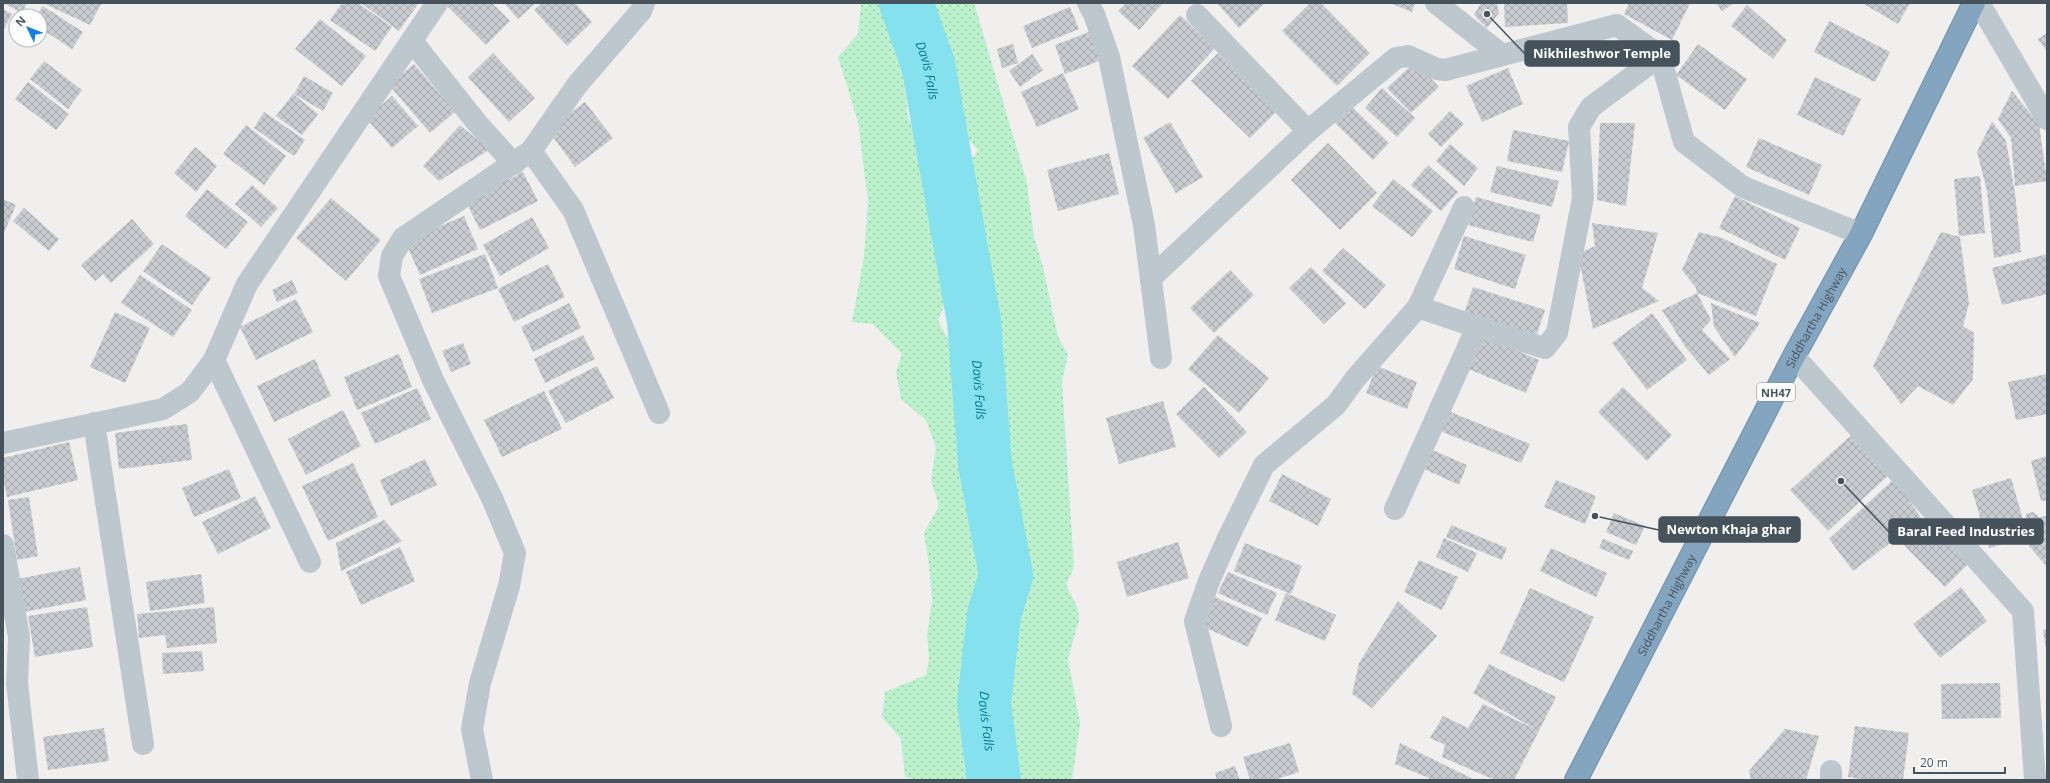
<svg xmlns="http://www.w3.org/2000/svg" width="2050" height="783" font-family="'Open Sans',sans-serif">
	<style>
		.grass { fill: url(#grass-dots) }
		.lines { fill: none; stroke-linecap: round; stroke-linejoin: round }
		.river { stroke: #86e1ef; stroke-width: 54 }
		.building { fill: url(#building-cross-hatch) }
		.highway-casing { stroke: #6f90ab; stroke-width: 24 }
		.minor { stroke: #bcc7ce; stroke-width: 22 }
		.highway { stroke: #84a5bf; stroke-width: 22 }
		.labels { text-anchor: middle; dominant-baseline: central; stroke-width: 3.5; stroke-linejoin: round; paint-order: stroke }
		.shield { fill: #fff; stroke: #7e878e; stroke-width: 1 }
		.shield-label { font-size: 11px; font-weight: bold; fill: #46535d }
		.street-label { font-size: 12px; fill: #46535d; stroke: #fff }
		.water-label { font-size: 13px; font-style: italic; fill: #097c8f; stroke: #fff }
		.leader { fill: none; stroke: #46535d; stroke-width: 1.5 }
		.callout-dot { fill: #46535d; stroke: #fff; stroke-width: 1.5 }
		.callout { fill: #46535d; stroke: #46535d; stroke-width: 1.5 }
		.callout-label { font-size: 13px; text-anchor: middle; font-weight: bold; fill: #fff }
	</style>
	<defs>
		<pattern id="grass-dots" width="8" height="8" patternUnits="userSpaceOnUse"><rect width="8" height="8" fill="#bbf1cc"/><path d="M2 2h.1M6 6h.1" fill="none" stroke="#9ac6a9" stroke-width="1.8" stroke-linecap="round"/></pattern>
		<pattern id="building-cross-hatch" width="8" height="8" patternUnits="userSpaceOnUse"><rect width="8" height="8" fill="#c8ccd1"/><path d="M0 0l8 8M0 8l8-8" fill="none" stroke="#a4a8ad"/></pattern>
	</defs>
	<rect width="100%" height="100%" fill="#f1eeee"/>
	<g class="grass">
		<polygon points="861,3 895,3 908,26 903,74 908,117 931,172 955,240 950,290 938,321 975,388 977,422 972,476 981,496 1000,577 970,636 966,698 978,755 979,780 916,780 905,777 901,739 882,717 885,692 926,675 929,659 927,635 932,601 929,565 924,533 939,506 931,480 936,448 926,420 901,399 896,372 902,354 873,324 852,322 864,257 868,201 858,122 838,57 858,34"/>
		<polygon points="919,3 974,3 1027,183 1034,237 1043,267 1058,337 1068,355 1062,382 1074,567 1066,585 1078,609 1079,620 1068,659 1080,724 1072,780 1007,780 1000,738 993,714 1001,666 1019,617 1002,616 1002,604 1009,585 1007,546 1016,499 1008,485 1007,463 995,417 999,382 984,313 986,271 960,178 978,150 967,138 943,120 943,86 936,59 934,34"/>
	</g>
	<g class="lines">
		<path class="river" id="s1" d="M906 3 928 64 974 321 985 464 1006 575 994 615 984 703 994 780"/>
	</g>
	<g class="building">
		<polygon points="3,3 27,3 22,13"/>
		<polygon points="43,3 99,3 101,4 90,25"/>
		<polygon points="342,3 358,3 392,27 375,51 330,20"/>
		<polygon points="361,3 416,3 418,4 399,31"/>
		<polygon points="449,3 492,3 510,21 486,45 447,6"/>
		<polygon points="506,3 536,3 518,19 505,4"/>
		<polygon points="542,3 575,3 592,22 567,46 534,10"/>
		<polygon points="1126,3 1163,3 1139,30 1118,11"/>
		<polygon points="1217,3 1265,3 1239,28"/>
		<polygon points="1310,3 1321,3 1370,53 1337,86 1282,31"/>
		<polygon points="1390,3 1415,3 1412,12"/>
		<polygon points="1481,3 1497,3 1499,13 1487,28 1474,15"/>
		<polygon points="1504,3 1567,3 1568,23 1505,27"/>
		<polygon points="1629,3 1690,3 1672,40 1624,14"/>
		<polygon points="1716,3 1734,3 1722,11"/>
		<polygon points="1862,3 1910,3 1898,24"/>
		<polygon points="1747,5 1787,40 1773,59 1731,26"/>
		<polygon points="43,6 83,32 72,49 40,28 40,16 36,16"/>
		<polygon points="1070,7 1079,29 1032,48 1023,26"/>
		<polygon points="3,9 12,14 3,31"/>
		<polygon points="1180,15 1215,48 1168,99 1132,66"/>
		<polygon points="320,19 366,56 342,86 295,49"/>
		<polygon points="1829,21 1890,52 1875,82 1814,52"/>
		<polygon points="1089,32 1099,61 1065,74 1055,45"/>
		<polygon points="2047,33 2047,52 2038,39"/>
		<polygon points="1013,44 1018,63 1002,68 997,49"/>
		<polygon points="1698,44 1747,79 1725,110 1676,75"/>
		<polygon points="493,53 535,98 509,122 468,77"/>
		<polygon points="1218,53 1277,111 1250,138 1191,81"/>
		<polygon points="1032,54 1043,70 1020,87 1009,71"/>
		<polygon points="44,61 82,90 68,109 30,79"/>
		<polygon points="1415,62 1439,87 1411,113 1387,88"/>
		<polygon points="414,64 455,112 430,133 389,85"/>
		<polygon points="1508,68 1523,104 1482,122 1466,86"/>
		<polygon points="1063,73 1079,109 1037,127 1021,92"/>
		<polygon points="304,76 333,93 323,111 294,94"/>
		<polygon points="1815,77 1861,99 1843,136 1797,115"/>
		<polygon points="28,82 69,114 56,130 15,99"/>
		<polygon points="1382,88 1415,118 1397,137 1365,108"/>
		<polygon points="2012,91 2039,124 2047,181 2015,186 2011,138 1998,119"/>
		<polygon points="293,94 318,114 302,135 276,116"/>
		<polygon points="392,96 418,126 392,148 366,118"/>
		<polygon points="585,102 613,138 575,167 548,130"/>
		<polygon points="1351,106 1389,143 1373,160 1335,123"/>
		<polygon points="1450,111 1464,124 1441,147 1428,134"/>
		<polygon points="264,112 305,140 294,156 254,128"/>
		<polygon points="1992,121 2006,141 2015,193 2021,252 1994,258 1987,191 1977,152"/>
		<polygon points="1170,122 1203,177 1176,193 1143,138"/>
		<polygon points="1600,123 1635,123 1626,206 1597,200"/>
		<polygon points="246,125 286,156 264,185 223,154"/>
		<polygon points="460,125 489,150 439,181 423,166"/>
		<polygon points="1513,130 1569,141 1562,172 1507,161"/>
		<polygon points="1759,138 1822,165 1809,195 1746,167"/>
		<polygon points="1328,143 1377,193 1340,230 1291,180"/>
		<polygon points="1450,144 1478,168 1464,186 1436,161"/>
		<polygon points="195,147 217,166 196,192 174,173"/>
		<polygon points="1109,153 1119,194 1058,211 1047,170"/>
		<polygon points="1428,165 1458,192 1441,211 1411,185"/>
		<polygon points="1497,166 1559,181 1552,207 1490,192"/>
		<polygon points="523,172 538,201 480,230 466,202"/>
		<polygon points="1980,176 1985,233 1959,236 1954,179"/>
		<polygon points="1393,179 1433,211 1412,237 1372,206"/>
		<polygon points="252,185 278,208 261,227 235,204"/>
		<polygon points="207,189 248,222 226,249 185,216"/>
		<polygon points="1735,196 1800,228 1785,260 1719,228"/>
		<polygon points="1476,197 1541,215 1533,242 1468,225"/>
		<polygon points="331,198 381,240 346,281 296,238"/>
		<polygon points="3,199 16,205 3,235"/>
		<polygon points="24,208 59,239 49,251 13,221"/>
		<polygon points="464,216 478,249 420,275 405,241"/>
		<polygon points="532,217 549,248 500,276 483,245"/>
		<polygon points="132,219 154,244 111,283 103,274 95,281 81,265"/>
		<polygon points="1592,223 1658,233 1642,288 1659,301 1593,329 1578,254 1595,246"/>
		<polygon points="1699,232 1722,238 1777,264 1756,316 1697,293 1696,288 1682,270"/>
		<polygon points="1941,232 1960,237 1969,303 1963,326 1974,333 1973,379 1953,405 1918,386 1901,404 1873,366"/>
		<polygon points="1464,236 1526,255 1515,289 1454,269"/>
		<polygon points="162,244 211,278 192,305 143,271"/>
		<polygon points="1343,248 1386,285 1365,309 1322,271"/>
		<polygon points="485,254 498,288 432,313 419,279"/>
		<polygon points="2047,254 2047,294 2002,305 1992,268"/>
		<polygon points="548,264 565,297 514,322 498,289"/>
		<polygon points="1311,267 1346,303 1324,324 1289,288"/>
		<polygon points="1230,270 1254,295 1214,333 1190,308"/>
		<polygon points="140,275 192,310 173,337 121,303"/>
		<polygon points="292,280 298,293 277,302 272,290"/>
		<polygon points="1473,287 1545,310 1535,340 1463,317"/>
		<polygon points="1697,293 1711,320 1702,330 1730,359 1709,375 1686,348 1662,310"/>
		<polygon points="296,299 313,332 256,360 240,327"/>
		<polygon points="569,303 581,328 533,352 521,327"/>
		<polygon points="1711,303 1760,323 1735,357 1714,327"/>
		<polygon points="115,312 150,328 125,383 90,367"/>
		<polygon points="1652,313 1687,360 1647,390 1612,343"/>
		<polygon points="583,335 595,359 545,383 534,359"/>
		<polygon points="1218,335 1269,378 1239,413 1188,369"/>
		<polygon points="1479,335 1539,360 1526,393 1466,368"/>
		<polygon points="463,343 471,364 451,372 442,351"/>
		<polygon points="399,354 412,387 357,410 344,377"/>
		<polygon points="315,359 331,396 274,422 257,386"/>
		<polygon points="597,366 614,398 566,423 548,391"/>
		<polygon points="1377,366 1417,382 1407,409 1366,393"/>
		<polygon points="2047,374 2047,414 2016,420 2008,382"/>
		<polygon points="1204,387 1247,432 1219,458 1176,414"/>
		<polygon points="1623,387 1672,435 1647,461 1598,412"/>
		<polygon points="417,388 431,419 375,444 361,413"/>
		<polygon points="544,391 562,429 502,457 484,420"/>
		<polygon points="1163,401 1176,447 1119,464 1106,418"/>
		<polygon points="343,410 361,446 306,475 288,439"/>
		<polygon points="1448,411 1530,444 1521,463 1440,431"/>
		<polygon points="187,424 192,460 119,469 115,433"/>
		<polygon points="1856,431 1892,472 1828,531 1790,490"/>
		<polygon points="69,442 78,480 7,497 3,478 3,458"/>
		<polygon points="1430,449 1467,465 1459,485 1422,468"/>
		<polygon points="2047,456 2047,500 2041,501 2031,461"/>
		<polygon points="425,459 437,485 391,506 380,480"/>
		<polygon points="353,463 378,517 328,541 302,486"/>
		<polygon points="229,469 241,498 194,517 182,488"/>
		<polygon points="1282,474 1331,499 1318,526 1269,501"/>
		<polygon points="2011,478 2028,537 1989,548 1972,490"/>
		<polygon points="1894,479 1922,519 1853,571 1829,539"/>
		<polygon points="1556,480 1596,496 1585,524 1544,507"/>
		<polygon points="255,496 271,528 218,554 202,522"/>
		<polygon points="29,497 38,556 17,560 8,500"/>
		<polygon points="2033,512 2039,517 2047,516 2047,567 2029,546 2026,514"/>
		<polygon points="1614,513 1645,526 1636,545 1606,532"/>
		<polygon points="1923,518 1969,563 1945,587 1900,541"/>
		<polygon points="384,520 402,541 341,571 336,543"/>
		<polygon points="1451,525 1507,548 1502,560 1446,537"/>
		<polygon points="1444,538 1477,553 1468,572 1436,557"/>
		<polygon points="1603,539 1633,551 1629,560 1599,548"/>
		<polygon points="1178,542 1189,578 1127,597 1117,562"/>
		<polygon points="1245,543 1302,566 1291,594 1234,571"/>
		<polygon points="400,547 415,581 361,605 346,572"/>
		<polygon points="1551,548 1607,573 1596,597 1540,571"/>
		<polygon points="1419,560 1458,577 1442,610 1404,592"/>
		<polygon points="80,567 86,600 24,612 17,579"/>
		<polygon points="1228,572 1277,593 1267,615 1218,593"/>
		<polygon points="201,574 205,603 150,611 146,582"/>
		<polygon points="1961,587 1987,621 1940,658 1913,624"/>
		<polygon points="1530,588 1594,617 1564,682 1500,653"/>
		<polygon points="1286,593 1336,615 1325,641 1275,620"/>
		<polygon points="1215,597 1262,618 1248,647 1202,626"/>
		<polygon points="1398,601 1437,636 1372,708 1352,694 1359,663"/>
		<polygon points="87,607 93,647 35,657 28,616"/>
		<polygon points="214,607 217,643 167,648 165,635 139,638 137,614"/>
		<polygon points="2047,629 2047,650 2046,650 2043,630"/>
		<polygon points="202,651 204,671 163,674 162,653"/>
		<polygon points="1489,664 1556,697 1514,780 1495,780 1442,757 1445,745 1430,738 1443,716 1468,728 1483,704 1535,729 1473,693"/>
		<polygon points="2000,683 2001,718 1942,719 1941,684"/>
		<polygon points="1855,726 1909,733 1903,780 1868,780 1848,777"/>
		<polygon points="104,728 109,761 48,770 43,737"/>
		<polygon points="1785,729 1819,736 1806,780 1751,780 1749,771"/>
		<polygon points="1290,743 1299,772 1274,780 1250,780 1243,757"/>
		<polygon points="1400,743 1475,780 1429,780 1429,778 1395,764"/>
		<polygon points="1235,766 1240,780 1217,780 1215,773"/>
	</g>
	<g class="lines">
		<defs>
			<g id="highway">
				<path id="s2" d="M1576 780 1794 356 1861 234 1974 3"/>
			</g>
		</defs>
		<use href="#highway" class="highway-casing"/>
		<g class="minor">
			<polyline points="1088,3 1094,14 1109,57 1144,225 1161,358"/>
			<polyline points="1436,3 1502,55"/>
			<polyline points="1979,3 2047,119"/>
			<polyline points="1197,15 1308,131 1396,58 1408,56 1437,69 1445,70 1617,25 1660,56 1684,142 1743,187 1861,234"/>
			<polyline points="412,41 477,123 514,164"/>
			<polyline points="531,151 573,210 659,413"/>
			<polyline points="1151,278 1308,131"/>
			<polyline points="1418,307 1464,207"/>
			<polyline points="1794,356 2023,611 2035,780"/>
			<polyline points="214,360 310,562"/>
			<polyline points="94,423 143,744"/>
			<polyline points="3,443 163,409 190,392 214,360 247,284 437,3"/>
			<polyline points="1395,509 1477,327 1545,348 1557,333 1583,198 1579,127 1591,107 1660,56"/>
			<polyline points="3,545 19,637 17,683 28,780"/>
			<polyline points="1221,726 1195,621 1209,581 1228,538 1264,465 1336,405 1355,379 1418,307 1477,327"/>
			<polyline points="482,780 472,729 480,683 509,586 515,553 492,498 433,380 389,276 392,256 403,238 531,151 577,85 641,11 644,3"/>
			<polyline points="1831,780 1831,771"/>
		</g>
		<use href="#highway" class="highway"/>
	</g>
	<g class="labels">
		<rect class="shield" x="1757" y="383" width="38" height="18" rx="3"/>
		<g class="shield-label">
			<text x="1776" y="392">NH47</text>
		</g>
		<g class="street-label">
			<text stroke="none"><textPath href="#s2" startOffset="521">Siddhartha Highway</textPath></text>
			<text stroke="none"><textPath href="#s2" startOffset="197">Siddhartha Highway</textPath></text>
		</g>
		<g class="water-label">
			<text stroke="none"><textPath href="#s1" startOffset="71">Davis Falls</textPath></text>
			<text stroke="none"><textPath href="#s1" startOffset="395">Davis Falls</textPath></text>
			<text stroke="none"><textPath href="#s1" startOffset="731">Davis Falls</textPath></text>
		</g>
	</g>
	<path class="leader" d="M1487 14L1525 54M1595 516L1659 530M1841 481L1889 532"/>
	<g class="callout-dot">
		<circle cx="1487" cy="14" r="4"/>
		<circle cx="1595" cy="516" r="4"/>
		<circle cx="1841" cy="481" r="4"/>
	</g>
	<g class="callout">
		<rect x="1525" y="41" width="154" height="25" rx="4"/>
		<rect x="1659" y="517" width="141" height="25" rx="4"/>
		<rect x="1889" y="519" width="154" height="25" rx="4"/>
	</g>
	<g class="callout-label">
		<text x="1602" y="58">Nikhileshwor Temple</text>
		<text x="1729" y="534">Newton Khaja ghar</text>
		<text x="1966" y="536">Baral Feed Industries</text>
	</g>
	<rect width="2050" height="783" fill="none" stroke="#46535d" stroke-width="8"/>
	<g transform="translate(28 28) rotate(313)"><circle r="19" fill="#ffffff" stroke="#b5babe"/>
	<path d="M0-3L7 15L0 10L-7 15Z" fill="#127ee7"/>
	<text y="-6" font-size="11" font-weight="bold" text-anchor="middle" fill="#46535d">N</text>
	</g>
	<path d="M1914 767v6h91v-6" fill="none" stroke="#46535d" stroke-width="2"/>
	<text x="1920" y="767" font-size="12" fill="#46535d" stroke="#ffffff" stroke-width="3" paint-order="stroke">20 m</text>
</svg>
